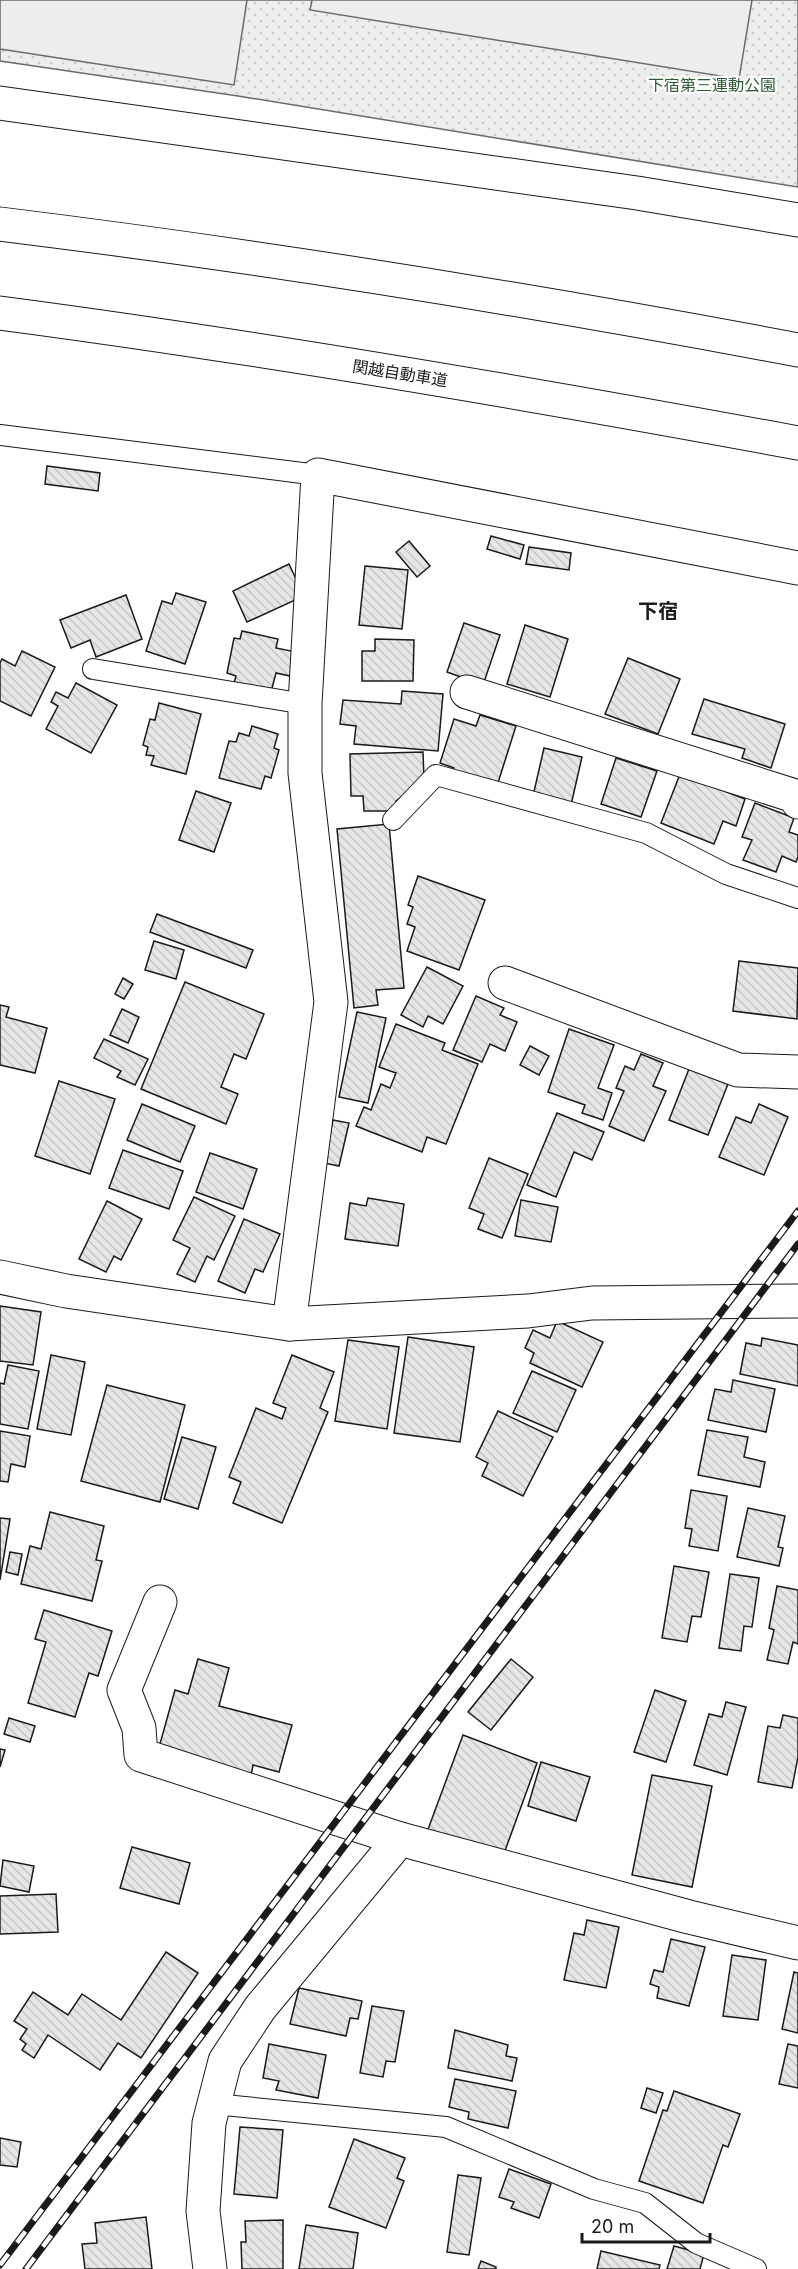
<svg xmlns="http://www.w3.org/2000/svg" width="798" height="2269" font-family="Inter,'Noto Sans JP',sans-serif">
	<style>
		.park { fill: url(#park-dots); stroke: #6a6a6a; stroke-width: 1.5 }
		.pitch { fill: #ededed; stroke: #6a6a6a; stroke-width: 1.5 }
		.building { fill: url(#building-back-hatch); stroke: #1a1a1a; stroke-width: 1.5 }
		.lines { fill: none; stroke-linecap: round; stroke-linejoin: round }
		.service-casing { stroke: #1a1a1a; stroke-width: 22 }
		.minor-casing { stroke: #1a1a1a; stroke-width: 35 }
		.tertiary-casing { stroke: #1a1a1a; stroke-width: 35 }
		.motorway-casing { stroke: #1a1a1a; stroke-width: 35 }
		.service { stroke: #fff; stroke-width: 20 }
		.minor { stroke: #fff; stroke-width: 33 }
		.tertiary { stroke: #fff; stroke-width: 33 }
		.motorway { stroke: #fff; stroke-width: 33 }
		.rail-casing { stroke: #1a1a1a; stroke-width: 7 }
		.rail { stroke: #fff; stroke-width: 4.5; stroke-dasharray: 14; stroke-linecap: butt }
		.labels { text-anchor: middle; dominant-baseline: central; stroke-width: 4.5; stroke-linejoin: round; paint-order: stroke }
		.park-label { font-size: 16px; fill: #2b5a34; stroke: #fff }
		.street-label { font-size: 16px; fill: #1a1a1a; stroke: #fff }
		.quarter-label { font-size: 20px; font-weight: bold; fill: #1a1a1a; stroke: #fff }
	</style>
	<defs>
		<pattern id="park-dots" width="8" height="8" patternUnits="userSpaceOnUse" patternTransform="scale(1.5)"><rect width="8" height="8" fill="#ededed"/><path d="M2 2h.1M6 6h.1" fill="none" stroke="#cbcbcb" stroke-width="1.8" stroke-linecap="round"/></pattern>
		<pattern id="building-back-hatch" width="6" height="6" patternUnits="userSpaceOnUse" patternTransform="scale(1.5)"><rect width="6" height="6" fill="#e6e6e6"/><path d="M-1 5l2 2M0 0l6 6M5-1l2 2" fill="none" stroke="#c5c5c5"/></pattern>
	</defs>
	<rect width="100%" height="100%" fill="#fff"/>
	<polygon class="park" points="0,0 798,0 798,187 238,96 0,61"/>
	<g class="pitch">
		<polygon points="0,0 247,0 234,85 0,49"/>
		<polygon points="312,0 752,0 739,79 310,10"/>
	</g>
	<g class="building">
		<polygon points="47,466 100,473 98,491 45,484"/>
		<polygon points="491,536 524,545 520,559 487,549"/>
		<polygon points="409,541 430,566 417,577 396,552"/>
		<polygon points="529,547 571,553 569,570 526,564"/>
		<polygon points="289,564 304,596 247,622 233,591"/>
		<polygon points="365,566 408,570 402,629 359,625"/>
		<polygon points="176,593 206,602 185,664 146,651 162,601 172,604"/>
		<polygon points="126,595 142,639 96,657 90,640 71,648 60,620"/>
		<polygon points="464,623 500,635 483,685 447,672"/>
		<polygon points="525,625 568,639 550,697 507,684"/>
		<polygon points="242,631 278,639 276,648 296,652 290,676 276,673 271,692 234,683 236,676 227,673 234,638 240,639"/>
		<polygon points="375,639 414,640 413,681 362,681 362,651 375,651"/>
		<polygon points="22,651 55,667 31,716 0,701 0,663 2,659 15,666"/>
		<polygon points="628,658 680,679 658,734 605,714"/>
		<polygon points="76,683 117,705 91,753 46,729 58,706 51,702 56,692 68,698"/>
		<polygon points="402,691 443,694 438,751 354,744 356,726 340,724 343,700 401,704"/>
		<polygon points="704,699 785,724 771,768 742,758 745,749 692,734"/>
		<polygon points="159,703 201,714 186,774 151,765 154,756 146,755 148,747 143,745 150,719 155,720"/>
		<polygon points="480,715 516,726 496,789 452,775 454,768 440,763 454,719 476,726"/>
		<polygon points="252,726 278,734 274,748 279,750 271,778 265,776 261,789 219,778 229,741 236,742 239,733 249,736"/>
		<polygon points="544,748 582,757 571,805 533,796"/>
		<polygon points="423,752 424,779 396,801 396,811 364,811 363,796 351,796 350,754"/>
		<polygon points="616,758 657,771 641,817 601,804"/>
		<polygon points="680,774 745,799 736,826 723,821 714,844 661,823"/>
		<polygon points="196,791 231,803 214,852 179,840"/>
		<polygon points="755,803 794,818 789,832 798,835 798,857 796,862 782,856 776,872 743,860 752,840 742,837"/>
		<polygon points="389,824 404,988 376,990 378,1005 354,1008 337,829"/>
		<polygon points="418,876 485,900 459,970 407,951 415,927 407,924 413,907 408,905"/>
		<polygon points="157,914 253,950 246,968 150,932"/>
		<polygon points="154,941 184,950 176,979 145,970"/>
		<polygon points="739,961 798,968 797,1019 733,1011"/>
		<polygon points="427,967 463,986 443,1024 428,1016 423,1027 401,1015"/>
		<polygon points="123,978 133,984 124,999 115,994"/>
		<polygon points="185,982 264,1014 246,1059 234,1054 221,1087 238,1094 226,1124 141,1089"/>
		<polygon points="476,996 504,1008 500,1015 517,1022 505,1051 490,1044 482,1062 453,1050"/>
		<polygon points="0,1005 9,1007 6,1017 47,1028 35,1073 0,1065"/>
		<polygon points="122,1009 139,1017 128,1043 110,1035"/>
		<polygon points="357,1012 386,1018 368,1103 339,1097"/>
		<polygon points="396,1024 445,1043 442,1050 478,1064 446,1144 427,1137 422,1152 356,1126 364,1107 371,1110 381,1084 390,1088 396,1073 379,1067"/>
		<polygon points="569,1029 614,1045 598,1088 612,1093 603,1120 582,1113 585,1105 548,1092"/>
		<polygon points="104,1039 148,1059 135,1085 117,1077 121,1071 94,1058"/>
		<polygon points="530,1046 549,1056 539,1075 520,1065"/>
		<polygon points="641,1054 663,1063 653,1086 666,1091 644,1141 609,1126 624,1091 616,1088 625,1066 634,1070"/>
		<polygon points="689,1069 728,1084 708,1135 669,1120"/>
		<polygon points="59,1081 115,1099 90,1174 35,1156"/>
		<polygon points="142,1104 195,1126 180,1162 127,1140"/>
		<polygon points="759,1104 788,1117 764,1175 719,1157 736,1117 751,1123"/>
		<polygon points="557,1113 604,1132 592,1160 574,1152 556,1197 527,1185"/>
		<polygon points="333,1120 349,1123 339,1166 324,1163"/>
		<polygon points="123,1150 183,1171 169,1209 109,1188"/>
		<polygon points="210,1153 257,1169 243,1209 196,1192"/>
		<polygon points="489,1158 528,1174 502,1238 478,1229 484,1214 469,1208"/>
		<polygon points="194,1197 235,1216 214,1260 207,1256 195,1282 177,1274 190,1248 173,1240"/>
		<polygon points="368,1198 404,1204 398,1246 345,1239 350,1203 366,1206"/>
		<polygon points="521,1200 558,1207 551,1242 515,1236"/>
		<polygon points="107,1201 142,1219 121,1260 114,1256 106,1272 79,1259"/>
		<polygon points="244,1219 280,1234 263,1272 255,1269 245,1293 218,1281"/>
		<polygon points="0,1306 41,1312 33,1365 0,1361"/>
		<polygon points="557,1321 603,1342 582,1387 530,1363 534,1353 525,1348 533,1330 550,1338"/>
		<polygon points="408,1337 474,1347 460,1442 394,1433"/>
		<polygon points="762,1338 798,1345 798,1386 740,1374 746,1343 761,1346"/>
		<polygon points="348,1340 399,1347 387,1429 335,1421"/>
		<polygon points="51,1355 85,1362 71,1435 37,1429"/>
		<polygon points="292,1355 334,1372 320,1408 328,1412 282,1523 233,1503 241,1482 229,1477 256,1408 282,1419 286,1408 273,1403"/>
		<polygon points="8,1365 39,1371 28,1429 0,1424 0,1383 4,1384"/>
		<polygon points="532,1371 576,1390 557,1432 513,1413"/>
		<polygon points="733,1380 775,1389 766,1432 708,1420 715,1389 731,1392"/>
		<polygon points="107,1385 185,1405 160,1502 81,1481"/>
		<polygon points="498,1411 553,1437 523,1496 482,1476 488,1463 476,1457"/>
		<polygon points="707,1430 748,1437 744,1457 765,1462 760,1487 698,1475"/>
		<polygon points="0,1431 30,1436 25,1467 11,1464 8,1482 0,1481"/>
		<polygon points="182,1437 216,1447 198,1509 164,1499"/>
		<polygon points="691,1490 727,1496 718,1551 689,1546 692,1529 685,1528"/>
		<polygon points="748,1508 785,1516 778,1547 783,1548 779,1566 737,1557"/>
		<polygon points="50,1512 104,1526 96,1560 102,1561 92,1601 21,1584 30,1546 41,1549"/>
		<polygon points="0,1518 10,1519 0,1580"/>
		<polygon points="10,1552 22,1554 18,1575 6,1572"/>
		<polygon points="674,1566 709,1572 701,1617 692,1616 687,1642 662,1638"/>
		<polygon points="730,1574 759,1578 752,1627 744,1626 741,1651 719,1648"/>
		<polygon points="777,1586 798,1590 798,1644 793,1642 788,1664 767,1660 774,1630 769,1628"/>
		<polygon points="44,1610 112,1631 98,1676 89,1673 75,1717 28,1703 46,1642 35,1639"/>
		<polygon points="198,1659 229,1668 219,1706 292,1725 279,1772 253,1765 251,1776 158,1751 175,1690 188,1694"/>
		<polygon points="511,1659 533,1677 491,1730 468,1712"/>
		<polygon points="655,1690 686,1701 666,1762 634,1752"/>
		<polygon points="726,1702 746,1707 727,1775 694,1765 709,1714 722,1717"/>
		<polygon points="783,1715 798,1718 798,1757 792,1788 758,1782 768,1726 780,1728"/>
		<polygon points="9,1718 35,1726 30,1742 4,1734"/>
		<polygon points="463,1735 537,1763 502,1859 427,1832"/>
		<polygon points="0,1749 5,1750 0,1767"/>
		<polygon points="541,1762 590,1777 576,1821 528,1806"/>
		<polygon points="652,1775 712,1786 692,1887 632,1875"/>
		<polygon points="132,1847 190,1863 179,1904 120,1888"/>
		<polygon points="3,1860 34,1866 29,1892 0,1886"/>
		<polygon points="56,1894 58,1932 0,1934 0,1896"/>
		<polygon points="587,1920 619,1927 606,1988 564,1980 574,1933 584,1935"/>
		<polygon points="671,1939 705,1947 689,2006 657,1998 659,1987 650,1984 654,1970 663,1972"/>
		<polygon points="166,1952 198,1973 141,2058 118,2043 100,2070 48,2035 34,2058 22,2050 26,2044 20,2039 27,2029 14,2021 33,1992 68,2015 82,1994 121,2020"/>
		<polygon points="732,1955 766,1960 758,2020 723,2016"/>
		<polygon points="794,1972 798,1973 798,2033 782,2029"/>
		<polygon points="299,1988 362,2001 358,2019 350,2018 346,2036 290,2024"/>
		<polygon points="372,2006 404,2011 395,2062 386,2061 383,2077 360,2073"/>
		<polygon points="455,2030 508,2045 506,2056 517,2058 512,2081 448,2068"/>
		<polygon points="269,2044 326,2055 318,2098 276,2090 279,2081 263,2078"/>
		<polygon points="788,2044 798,2046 798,2088 779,2084"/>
		<polygon points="455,2079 516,2091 508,2128 468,2119 469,2112 449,2107"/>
		<polygon points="647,2088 663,2093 656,2113 641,2108"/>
		<polygon points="674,2091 740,2114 728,2147 723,2145 703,2203 639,2181 663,2110 667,2111"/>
		<polygon points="240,2127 283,2130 277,2198 234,2194"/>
		<polygon points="0,2138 21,2142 17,2167 0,2165"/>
		<polygon points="354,2139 405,2158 397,2178 404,2181 386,2228 329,2207"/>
		<polygon points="509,2169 551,2184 539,2218 511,2208 514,2202 499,2197"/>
		<polygon points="458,2175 481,2178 469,2255 447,2252"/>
		<polygon points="146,2217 152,2269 85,2269 82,2244 97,2243 95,2223"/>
		<polygon points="283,2220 283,2269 242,2269 241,2242 246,2242 245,2221"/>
		<polygon points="306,2225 358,2233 353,2269 299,2269"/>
		<polygon points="674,2246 704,2254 700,2269 667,2269"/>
		<polygon points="601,2251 660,2265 659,2269 597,2269"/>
		<polygon points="481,2261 496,2267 496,2269 478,2269"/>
	</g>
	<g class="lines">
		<defs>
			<g id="service">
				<polyline points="0,435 318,475"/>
				<polyline points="93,669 305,704"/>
				<polyline points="393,820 436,775 646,833 726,874 798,898"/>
				<polyline points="214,2104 446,2127 594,2189 645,2203 696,2243 756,2269"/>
			</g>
			<g id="minor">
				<polyline points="467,692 795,796 798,802"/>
				<polyline points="505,983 738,1070 798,1072"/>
				<polyline points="0,1277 66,1291 289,1324 528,1311 592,1303 798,1301"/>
				<polyline points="289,1324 331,1002 305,773 305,704 318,475 798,568"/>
				<polyline points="160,1602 124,1690 139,1728 141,1755 400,1839 689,1917 798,1943"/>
				<polyline points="210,2269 203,2211 209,2123 225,2061 260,2008 400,1839"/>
			</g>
			<polyline id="tertiary" points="0,103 637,193 798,220"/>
			<g id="motorway">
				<path d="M0 224C267 257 533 300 798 350"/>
				<path d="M0 313C267 348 533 394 798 443"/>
			</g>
		</defs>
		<use href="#service" class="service-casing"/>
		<use href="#minor" class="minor-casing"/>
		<use href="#tertiary" class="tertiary-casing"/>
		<use href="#motorway" class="motorway-casing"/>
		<use href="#service" class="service"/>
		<use href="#minor" class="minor"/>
		<use href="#tertiary" class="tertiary"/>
		<use href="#motorway" class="motorway"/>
		<defs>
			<g id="rail">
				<polyline points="0,2265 798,1211"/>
				<polyline points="26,2269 798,1244"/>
			</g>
		</defs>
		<use href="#rail" class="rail-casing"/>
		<use href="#rail" class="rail"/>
	</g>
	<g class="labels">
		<g class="park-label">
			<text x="712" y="85">下宿第三運動公園</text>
		</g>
		<g class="street-label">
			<text transform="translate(400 373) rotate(9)">関越自動車道</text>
		</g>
		<g class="quarter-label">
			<text x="658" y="611">下宿</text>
		</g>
	</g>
	<path d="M582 2233v9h128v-9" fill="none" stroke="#1a1a1a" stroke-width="3"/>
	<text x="591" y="2233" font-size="18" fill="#1a1a1a" stroke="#ffffff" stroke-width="4.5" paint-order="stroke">20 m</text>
</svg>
